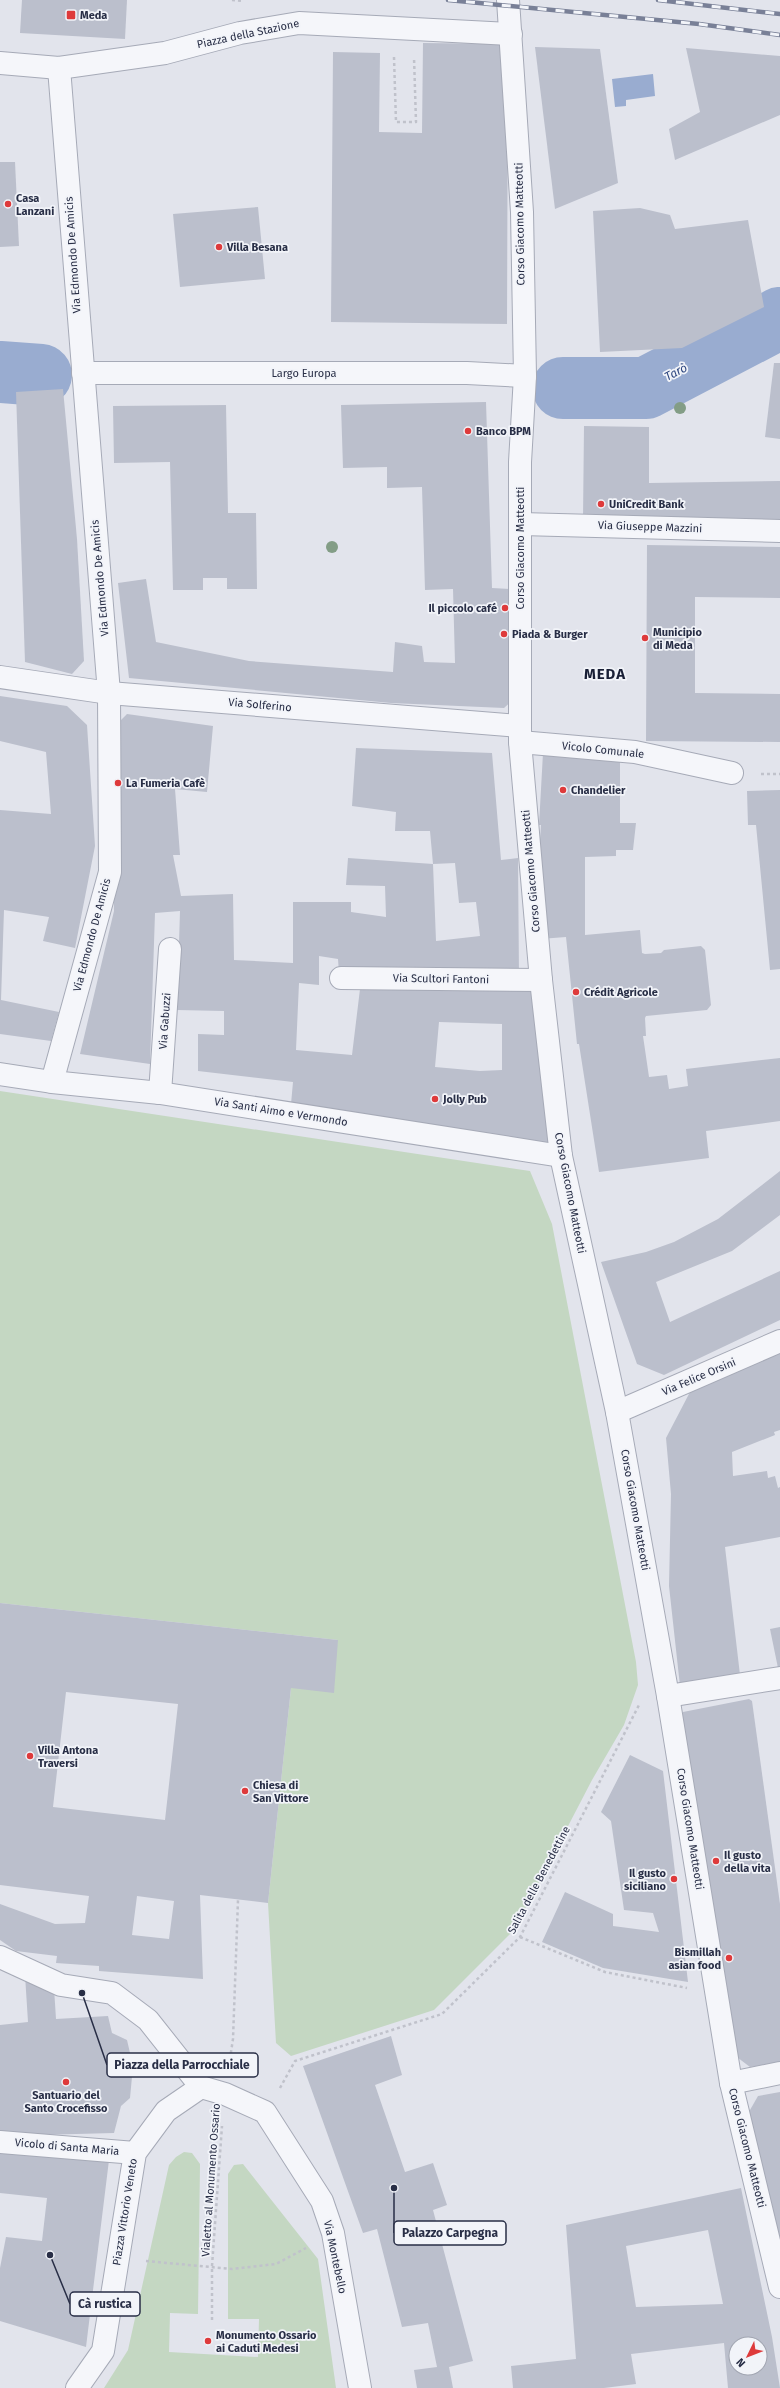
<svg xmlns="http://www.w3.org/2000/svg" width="780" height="2388" font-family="'Fira Sans',sans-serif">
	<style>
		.green { fill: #c4d7c2 }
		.water { fill: #99acd0 }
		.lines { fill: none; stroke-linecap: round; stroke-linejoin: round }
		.river { stroke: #99acd0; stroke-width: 62 }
		.building { fill: #bbbfcc; fill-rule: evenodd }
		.minor-casing { stroke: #a6aab7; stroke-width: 24 }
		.path { stroke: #c0c2cb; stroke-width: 2.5; stroke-dasharray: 3 3; stroke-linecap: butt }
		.minor { stroke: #f5f6fa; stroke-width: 22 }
		.rail-casing { stroke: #798097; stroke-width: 4.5 }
		.rail { stroke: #f2f4f9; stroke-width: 3; stroke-dasharray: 9; stroke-linecap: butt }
		.tree { fill: #839d86 }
		.poi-dot { fill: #de3a3b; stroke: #f2f4f9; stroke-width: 1.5 }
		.labels { text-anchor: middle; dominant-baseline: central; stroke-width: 3.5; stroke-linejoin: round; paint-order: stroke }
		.poi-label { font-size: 11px; font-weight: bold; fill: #282e46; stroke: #f2f4f9; text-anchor: start }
		.street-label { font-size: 11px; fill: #282e46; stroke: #f2f4f9 }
		.water-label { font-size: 12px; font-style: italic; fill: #2d467f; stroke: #f2f4f9 }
		.district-label { font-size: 15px; font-weight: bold; letter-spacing: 1px; fill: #1a2037; stroke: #f2f4f9 }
		.leader { fill: none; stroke: #282e46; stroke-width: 1.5 }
		.callout-dot { fill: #282e46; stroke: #f2f4f9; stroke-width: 1.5 }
		.callout { fill: #f2f4f9; stroke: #282e46; stroke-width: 1.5 }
		.callout-label { font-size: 12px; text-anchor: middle; font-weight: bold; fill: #282e46 }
	</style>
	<rect width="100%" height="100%" fill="#e2e4ec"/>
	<g class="green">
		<polygon points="0,1091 530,1171 552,1224 636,1662 638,1685 624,1725 592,1780 514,1930 434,2010 291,2056 276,2043 268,1903 291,1688 338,1640 0,1603"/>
		<polygon points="184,2152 192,2153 200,2164 198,2314 170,2313 169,2352 258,2357 259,2319 228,2319 228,2174 234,2165 243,2164 318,2259 336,2388 104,2388 128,2350 169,2165 176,2157"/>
	</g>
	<polygon class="water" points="653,74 655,96 626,100 626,106 615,107 612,79"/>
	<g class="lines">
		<g class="river">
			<polyline points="0,372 41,375"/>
			<polyline points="563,388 646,388 780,318"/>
		</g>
	</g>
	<g class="building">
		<polygon points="22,0 127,0 125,39 20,33"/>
		<polygon points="423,43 508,44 507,324 331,322 333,52 380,53 379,132 422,133"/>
		<polygon points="535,47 600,49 618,183 555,209"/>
		<polygon points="686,48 780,56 780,115 675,160 669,129 700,112"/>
		<polygon points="0,162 15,162 19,246 0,247"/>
		<polygon points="258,207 265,279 180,287 173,214"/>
		<polygon points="640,208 670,215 675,229 748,220 764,307 682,348 600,352 593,211"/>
		<polygon points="774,363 780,363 780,439 765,437"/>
		<polygon points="63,389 77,539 84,661 72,674 25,662 16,392"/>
		<polygon points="486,402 492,588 512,589 515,698 504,708 391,703 129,678 118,583 146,579 156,642 249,661 393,672 395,642 422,646 424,662 455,663 453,589 425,590 422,487 387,488 387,467 343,468 341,405"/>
		<polygon points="226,405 228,513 256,513 257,589 227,589 227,578 203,578 203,590 173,590 170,462 114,463 113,406"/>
		<polygon points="584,426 649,427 649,483 780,481 780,523 583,520"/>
		<polygon points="647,545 780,547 780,598 695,597 695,693 780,694 780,742 646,741"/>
		<polygon points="0,696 67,706 87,725 95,846 75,948 43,941 49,917 4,910 1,1000 59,1012 51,1041 0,1034 0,810 51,814 46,752 0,741"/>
		<path d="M127 714 213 726 207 792 175 789 180 855H173L181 896 233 894 234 960 293 963V902H351V912L386 917 385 886 346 885 348 858 433 864 436 941 480 936 476 902 459 903 455 863 433 864 430 831H395L396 812 352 806 356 748 492 753 501 860 518 858 519 978 339 973 338 959 319 956V985L299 983 296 1050 352 1055 360 989 536 990 550 1144 291 1104 293 1082 198 1071V1034L224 1035V1011L177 1010 180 911 155 913 150 1064 80 1054 114 911 112 729ZM439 1022 502 1024V1070L480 1071 435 1067Z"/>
		<polygon points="543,753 620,755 620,823 636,823 633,850 616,850 616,856 585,857 585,935 640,930 642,953 645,954 661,953 664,950 701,946 705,950 711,1005 707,1010 646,1016 645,1018 646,1036 643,1036 649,1077 667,1075 669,1089 688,1086 686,1069 780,1058 780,1121 706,1131 709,1158 599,1172 579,1044 577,1044 566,937 540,939 538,874 541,825 539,825"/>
		<polygon points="780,790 780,969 770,970 756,825 748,825 747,791"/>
		<polygon points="780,1171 780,1215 732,1251 656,1282 670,1322 780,1271 780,1320 664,1375 637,1364 601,1262 646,1252 674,1242 718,1219"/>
		<polygon points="780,1348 780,1430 774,1432 775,1435 732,1452 733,1476 767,1471 768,1478 775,1476 778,1488 780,1487 780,1537 725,1547 740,1675 680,1686 669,1586 671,1494 666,1438 690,1392"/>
		<path d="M0 1603 338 1640 334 1693 291 1688 268 1903 200 1895 203 1979 99 1971V1966L56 1963 57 1956 16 1951 0 1940V1904L55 1924 85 1923 89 1896 0 1885ZM66 1692 178 1704 165 1820 53 1807ZM137 1896 174 1901 169 1939 132 1935Z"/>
		<polygon points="780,1627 780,1668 778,1668 770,1629"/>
		<polygon points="749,1699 752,1701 780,1904 780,2062 750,2067 729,2051 681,1715 683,1712"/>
		<polygon points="630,1755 663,1771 688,1982 603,1968 542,1942 565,1892 613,1914 613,1926 659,1932 653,1913 624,1910 611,1821 601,1812"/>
		<polygon points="25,1975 54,1988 56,2019 108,2016 112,2033 127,2040 133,2066 130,2098 121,2106 114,2133 0,2136 0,2025 28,2022"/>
		<polygon points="391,2036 402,2075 375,2085 405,2172 433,2163 447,2205 433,2210 473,2361 449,2367 453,2388 417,2388 414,2370 437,2367 428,2323 402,2327 377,2229 363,2233 303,2066"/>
		<polygon points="780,2092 780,2255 746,2117 758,2096"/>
		<polygon points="0,2147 109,2160 86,2347 0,2321 0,2268 6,2237 42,2241 47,2198 0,2193"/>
		<path d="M741 2188 772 2337 780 2388H728L724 2343 631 2354 636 2384 604 2388H513L511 2366 576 2359 566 2225ZM708 2230 723 2304 636 2307 626 2246ZM736 2344H760V2368H736Z"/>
	</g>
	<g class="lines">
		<defs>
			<g id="minor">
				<polyline points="508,0 522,212 525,376 520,462 520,742 541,980 561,1156 617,1412 668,1696 731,2083 780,2287"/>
				<polyline points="0,63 59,68 165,53 240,33 299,23 511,34"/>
				<polyline points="83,373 467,373 525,376"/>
				<polyline points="521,524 780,531"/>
				<polyline points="0,677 109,693 520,726"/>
				<polyline points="520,742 635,752 732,773"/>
				<polyline points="341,978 541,980"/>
				<polyline points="0,1074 52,1082 160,1093 561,1156"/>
				<polyline points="52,1082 110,872 109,693 59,68"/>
				<polyline points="160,1093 170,949"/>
				<polyline points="617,1412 780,1341"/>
				<polyline points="668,1696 780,1678"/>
				<polyline points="0,1957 61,1985 112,1993 148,2020 201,2087"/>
				<polyline points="731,2083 780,2073"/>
				<polyline points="201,2087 225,2094 265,2112 322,2201 333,2233 360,2388"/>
				<polyline points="0,2142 135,2153"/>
				<polyline points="77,2388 103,2351 135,2153 166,2111 201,2087"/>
			</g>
		</defs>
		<use href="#minor" class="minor-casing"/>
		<g class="path">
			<polyline points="232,0 243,1"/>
			<polyline points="394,57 396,122 416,122 414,57"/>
			<polyline points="761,774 780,774"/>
			<polyline points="520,1937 605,1972 687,1988"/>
			<polyline points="229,2065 233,2039 238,1900"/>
			<polyline points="280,2088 295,2061 442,2014 520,1937 639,1705"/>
			<polyline points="146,2261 232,2269 276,2264 306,2248"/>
			<polyline points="212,2320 212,2266 222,2126"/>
		</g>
		<use href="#minor" class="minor"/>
		<defs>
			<g id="rail">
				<polyline points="448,0 699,24 780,35"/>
				<polyline points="658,0 780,14"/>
			</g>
		</defs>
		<use href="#rail" class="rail-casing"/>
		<use href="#rail" class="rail"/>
	</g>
	<g class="tree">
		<circle cx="680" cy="408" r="6"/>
		<circle cx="332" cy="547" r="6"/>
	</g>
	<g class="poi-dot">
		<rect x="66" y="10" width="10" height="10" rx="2"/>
		<circle cx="8" cy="204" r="4"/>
		<circle cx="219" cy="247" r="4"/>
		<circle cx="468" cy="431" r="4"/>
		<circle cx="601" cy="504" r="4"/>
		<circle cx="505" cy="608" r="4"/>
		<circle cx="504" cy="634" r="4"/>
		<circle cx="645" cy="638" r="4"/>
		<circle cx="118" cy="783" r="4"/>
		<circle cx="563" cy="790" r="4"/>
		<circle cx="576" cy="992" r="4"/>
		<circle cx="435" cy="1099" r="4"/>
		<circle cx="30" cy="1756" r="4"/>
		<circle cx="245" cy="1791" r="4"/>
		<circle cx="716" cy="1861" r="4"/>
		<circle cx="674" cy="1879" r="4"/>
		<circle cx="729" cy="1958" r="4"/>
		<circle cx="66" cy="2082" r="4"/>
		<circle cx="208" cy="2341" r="4"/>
	</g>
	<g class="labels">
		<g class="poi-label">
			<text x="80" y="15">Meda</text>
			<text x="16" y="198">Casa<tspan x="16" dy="13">Lanzani</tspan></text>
			<text x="227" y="247">Villa Besana</text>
			<text x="476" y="431">Banco BPM</text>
			<text x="609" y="504">UniCredit Bank</text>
			<text x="497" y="608" text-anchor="end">Il piccolo café</text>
			<text x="653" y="632">Municipio<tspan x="653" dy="13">di Meda</tspan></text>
			<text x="512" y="634">Piada &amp; Burger</text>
			<text x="126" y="783">La Fumeria Cafè</text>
			<text x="571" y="790">Chandelier</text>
			<text x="584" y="992">Crédit Agricole</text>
			<text x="443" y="1099">Jolly Pub</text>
			<text x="38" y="1750">Villa Antona<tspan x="38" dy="13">Traversi</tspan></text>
			<text x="253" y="1785">Chiesa di<tspan x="253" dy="13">San Vittore</tspan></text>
			<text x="724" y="1855">Il gusto<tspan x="724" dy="13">della vita</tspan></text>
			<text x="666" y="1873" text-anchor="end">Il gusto<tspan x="666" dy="13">siciliano</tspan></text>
			<text x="721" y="1952" text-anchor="end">Bismillah<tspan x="721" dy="13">asian food</tspan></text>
			<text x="66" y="2095" text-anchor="middle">Santuario del<tspan x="66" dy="13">Santo Crocefisso</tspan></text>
			<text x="216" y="2335">Monumento Ossario<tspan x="216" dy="13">ai Caduti Medesi</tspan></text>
		</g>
		<g class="street-label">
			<text transform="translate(248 34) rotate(-12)">Piazza della Stazione</text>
			<text transform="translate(520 224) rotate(-91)">Corso Giacomo Matteotti</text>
			<text transform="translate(73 255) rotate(-94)">Via Edmondo De Amicis</text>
			<text x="304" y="373">Largo Europa</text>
			<text transform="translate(650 527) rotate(2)">Via Giuseppe Mazzini</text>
			<text transform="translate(520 548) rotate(-90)">Corso Giacomo Matteotti</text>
			<text transform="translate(100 578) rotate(-95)">Via Edmondo De Amicis</text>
			<text transform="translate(260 705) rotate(5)">Via Solferino</text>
			<text transform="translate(603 750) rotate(6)">Vicolo Comunale</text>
			<text transform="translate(531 871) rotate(-95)">Corso Giacomo Matteotti</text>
			<text transform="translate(92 935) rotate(-75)">Via Edmondo De Amicis</text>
			<text transform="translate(441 979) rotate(1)">Via Scultori Fantoni</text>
			<text transform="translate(165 1021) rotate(-86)">Via Gabuzzi</text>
			<text transform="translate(281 1112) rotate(9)">Via Santi Aimo e Vermondo</text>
			<text transform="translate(570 1193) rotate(79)">Corso Giacomo Matteotti</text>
			<text transform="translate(699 1377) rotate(-23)">Via Felice Orsini</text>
			<text transform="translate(635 1510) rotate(80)">Corso Giacomo Matteotti</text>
			<text transform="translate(690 1829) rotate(81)">Corso Giacomo Matteotti</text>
			<text transform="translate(539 1880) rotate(-62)">Salita delle Benedettine</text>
			<text transform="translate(67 2147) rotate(5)">Vicolo di Santa Maria</text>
			<text transform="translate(747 2148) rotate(76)">Corso Giacomo Matteotti</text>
			<text transform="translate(211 2180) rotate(-86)">Vialetto al Monumento Ossario</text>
			<text transform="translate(125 2212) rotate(-81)">Piazza Vittorio Veneto</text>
			<text transform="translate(335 2257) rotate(78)">Via Montebello</text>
		</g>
		<g class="water-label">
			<text transform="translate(676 372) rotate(-27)">Tarò</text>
		</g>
		<g class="district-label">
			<text x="605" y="674">MEDA</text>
		</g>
	</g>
	<path class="leader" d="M82 1993L107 2065M394 2188L394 2233M50 2255L70 2304"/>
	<g class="callout-dot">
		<circle cx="82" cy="1993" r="4"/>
		<circle cx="394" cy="2188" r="4"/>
		<circle cx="50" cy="2255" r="4"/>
	</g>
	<g class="callout">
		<rect x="107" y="2053" width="151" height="24" rx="4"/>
		<rect x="394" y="2221" width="112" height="24" rx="4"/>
		<rect x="70" y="2292" width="70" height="24" rx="4"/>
	</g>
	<g class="callout-label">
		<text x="182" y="2069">Piazza della Parrocchiale</text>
		<text x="450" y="2237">Palazzo Carpegna</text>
		<text x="105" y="2308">Cà rustica</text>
	</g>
	<g transform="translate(748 2356) rotate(227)"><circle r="19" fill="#f2f4f9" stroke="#a1a5b1"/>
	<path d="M0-3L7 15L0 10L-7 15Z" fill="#de3a3b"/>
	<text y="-6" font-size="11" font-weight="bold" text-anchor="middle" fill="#282e46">N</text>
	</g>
</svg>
